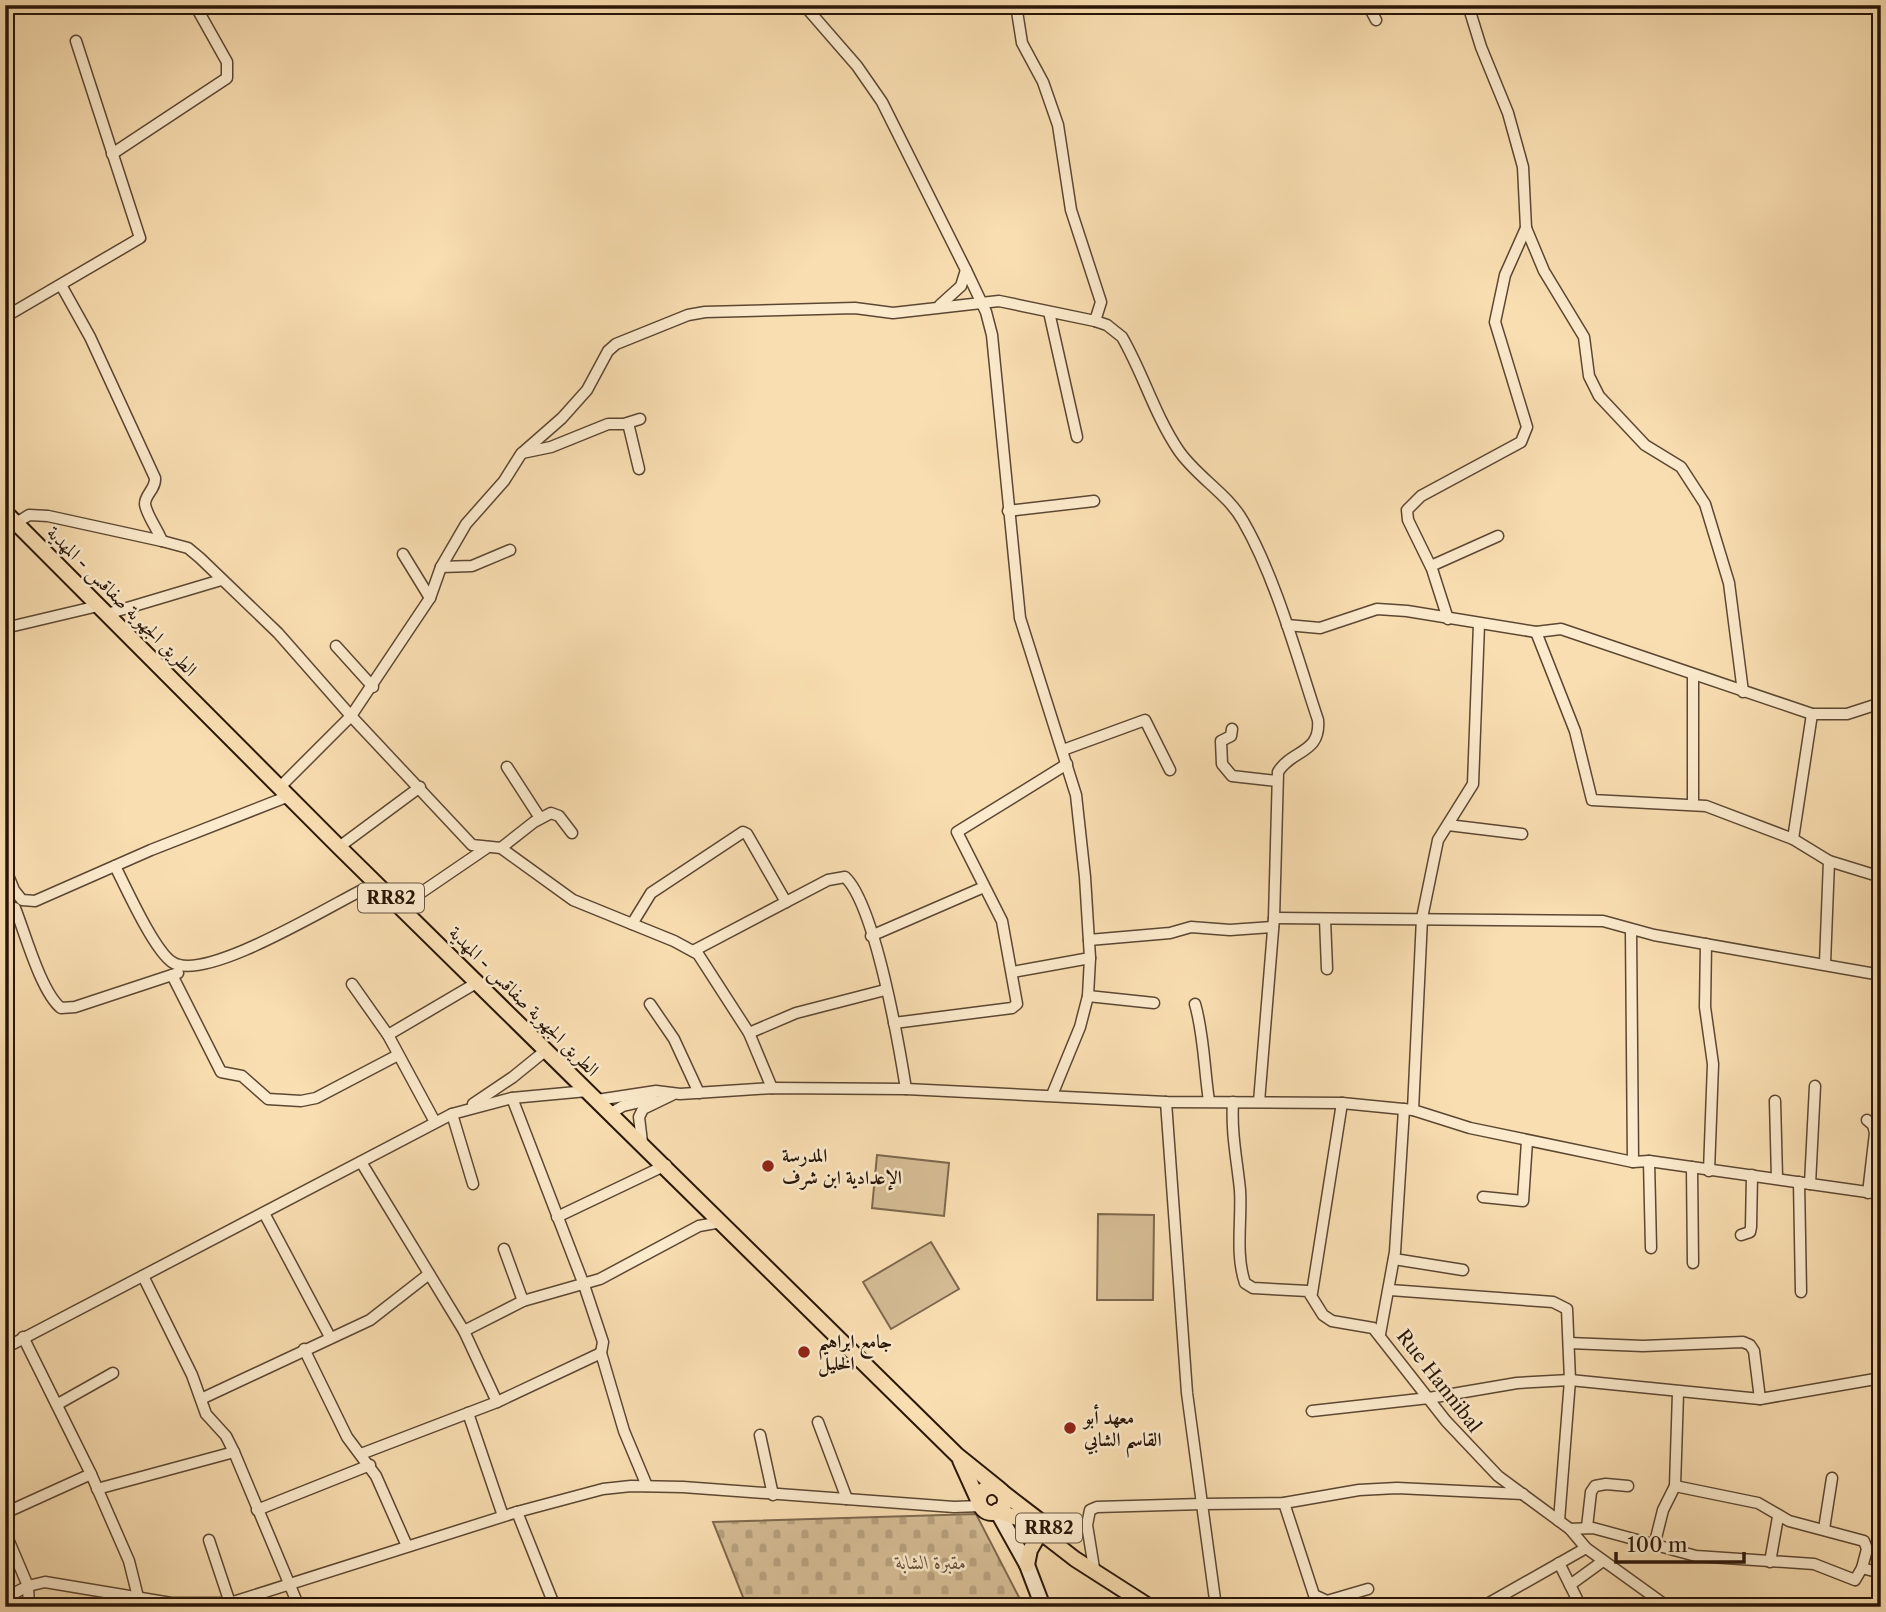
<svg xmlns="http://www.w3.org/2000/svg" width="1886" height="1612" font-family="'Libre Caslon Text',Amiri,serif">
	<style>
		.cemetery { fill: url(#cemetery-stones); stroke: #7e684e; stroke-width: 2 }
		.park { fill: #d5bc94; stroke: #7e684e; stroke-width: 2 }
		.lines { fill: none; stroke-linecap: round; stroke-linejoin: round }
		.street-casing { stroke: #5c4732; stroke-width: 13 }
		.secondary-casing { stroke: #281507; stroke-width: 18 }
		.primary-casing { stroke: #281507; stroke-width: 18 }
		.street { stroke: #fbeacc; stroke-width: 10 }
		.secondary { stroke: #fbeacc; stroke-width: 14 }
		.primary { stroke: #f9deb1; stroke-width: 14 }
		.poi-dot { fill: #8f2418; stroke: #fbeacc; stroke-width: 2.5 }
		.labels { text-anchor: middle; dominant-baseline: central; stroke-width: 5; stroke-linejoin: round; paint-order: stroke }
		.shield { fill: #fbeacc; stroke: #675542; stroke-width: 2 }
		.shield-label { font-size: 18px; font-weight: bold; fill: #281507 }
		.street-label { font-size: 19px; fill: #281507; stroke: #fbeacc }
		.poi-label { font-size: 19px; font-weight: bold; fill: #281507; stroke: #fbeacc; text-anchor: start }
		.park-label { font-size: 19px; font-style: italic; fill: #654f38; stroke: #fbeacc }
	</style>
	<defs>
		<pattern id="cemetery-stones" width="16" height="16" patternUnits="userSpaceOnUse" patternTransform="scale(1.75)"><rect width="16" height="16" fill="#d5bc94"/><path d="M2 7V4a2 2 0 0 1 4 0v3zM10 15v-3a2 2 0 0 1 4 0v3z" fill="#b7a17e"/></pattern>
	</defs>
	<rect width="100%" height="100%" fill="#f9deb1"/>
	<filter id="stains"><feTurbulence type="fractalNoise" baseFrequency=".00286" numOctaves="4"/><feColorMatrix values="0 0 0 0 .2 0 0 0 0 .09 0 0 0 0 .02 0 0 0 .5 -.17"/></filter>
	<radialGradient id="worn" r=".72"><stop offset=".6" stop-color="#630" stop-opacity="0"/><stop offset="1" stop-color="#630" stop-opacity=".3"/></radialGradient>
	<polygon class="cemetery" points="976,1514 1024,1607 747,1607 713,1522"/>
	<g class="park">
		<polygon points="877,1155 949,1163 944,1216 872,1208"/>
		<polygon points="1098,1214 1154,1215 1153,1300 1097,1300"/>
		<polygon points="931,1242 959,1289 891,1329 863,1282"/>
	</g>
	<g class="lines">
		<defs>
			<g id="street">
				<polyline points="804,5 857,66 882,102 966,270 986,312 992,335 1020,618 1076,795 1085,877 1090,958 1088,996 1080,1027 1052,1095"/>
				<polyline points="1016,5 1022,43 1043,82 1058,125 1071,210 1101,302 1095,321"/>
				<polyline points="1368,5 1376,20"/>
				<polyline points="112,154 227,78 227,62 195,5"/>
				<polyline points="1526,228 1544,271 1584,337 1589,376 1599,396 1645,445 1681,467 1705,504 1729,583 1743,692"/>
				<path d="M61 285 90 337 155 478C156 489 145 494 145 504 146 514 158 530 162 541"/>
				<polyline points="940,305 961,286 966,270"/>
				<polyline points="1049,312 1077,437"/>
				<polyline points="5,317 140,238 76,41"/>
				<polyline points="628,423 639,469"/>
				<polyline points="522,453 551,447 608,424 624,424 640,419"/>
				<polyline points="1008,511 1094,501"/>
				<polyline points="16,523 29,515 48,516 162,541 188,548 200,558 278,633 351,716 472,845 501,848 573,900 674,941 698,954 749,1033 772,1088"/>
				<polyline points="403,554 430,598"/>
				<polyline points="1431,566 1498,536"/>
				<polyline points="441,567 472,566 510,550"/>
				<polyline points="107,614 221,580"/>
				<polyline points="1448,619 1432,569 1408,520 1407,510 1421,496 1521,442 1527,427 1495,322 1505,275 1526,228 1523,167 1508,113 1481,47 1468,5"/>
				<polyline points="1287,625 1320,628 1377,609 1407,611 1536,632 1561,629 1812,714 1847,714 1881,703"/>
				<polyline points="5,628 98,606"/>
				<polyline points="1536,632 1575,731 1592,800 1706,806 1793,839 1829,861 1881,877"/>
				<polyline points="336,646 373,687"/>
				<polyline points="1693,676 1693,803"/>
				<polyline points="1232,729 1231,736 1221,741 1222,764 1232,776 1277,781"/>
				<polyline points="1063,750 1145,720 1170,770"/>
				<polyline points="507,767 540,818"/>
				<path d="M280 787 351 716 430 598 441 567 466 524 504 481 521 454 562 418 587 390 608 351 616 344 688 315 705 312 855 308 893 313 999 301 1095 321 1107 325 1122 337C1143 373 1155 416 1179 451 1197 477 1228 494 1243 521 1276 578 1297 657 1318 720 1321 754 1292 749 1278 772L1274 918 1259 1102"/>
				<polyline points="1448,825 1522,834"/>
				<polyline points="1793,839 1812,714"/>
				<polyline points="339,847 420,787"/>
				<polyline points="501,848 534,822 551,813 559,816 572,833"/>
				<path d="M115 866C126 888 154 950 172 962 205 985 340 899 376 883"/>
				<polyline points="5,868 14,890 22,900 35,901 151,850 289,796"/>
				<polyline points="400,907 488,847"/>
				<path d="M15 908C25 933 41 992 61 1008L75 1007 178 973"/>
				<polyline points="1274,918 1603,921 1654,935 1881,975"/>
				<polyline points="1325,919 1327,969"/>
				<polyline points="632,924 651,893 743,832 747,834 786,902"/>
				<polyline points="1631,930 1633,1162"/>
				<polyline points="871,936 984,887"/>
				<polyline points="1089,940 1170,933 1191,927 1230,930 1273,927"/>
				<polyline points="1706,944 1705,1007 1713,1064 1709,1171"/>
				<path d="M693 951 828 880 845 877C875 905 899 1045 906 1089"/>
				<polyline points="1825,963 1829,861"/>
				<polyline points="1013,972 1090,958"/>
				<polyline points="172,975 221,1072 242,1076 268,1099 301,1101 316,1098 398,1055"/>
				<polyline points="352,984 388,1035 435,1122"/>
				<polyline points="1088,996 1154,1003"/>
				<polyline points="650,1004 674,1039 699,1093"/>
				<path d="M1195 1004C1204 1035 1204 1068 1209 1101"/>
				<polyline points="894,1023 1012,1008 1017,1004 1002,921 957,832 1067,764"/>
				<polyline points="749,1033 796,1013 885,990"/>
				<polyline points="388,1035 478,982"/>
				<polyline points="512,1098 584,1285 603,1342 601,1353 624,1431 647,1486"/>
				<polyline points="597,1100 656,1091 680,1094 772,1088 906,1089 1166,1102 1342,1103 1413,1110 1470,1128 1633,1162 1649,1161 1881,1194"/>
				<polyline points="1775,1101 1777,1178"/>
				<path d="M1233 1102C1231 1133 1237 1160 1240 1190 1242 1220 1235 1254 1245 1283L1253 1288 1308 1291 1323 1315 1332 1321 1373 1328 1446 1421 1498 1476 1570 1529 1586 1548 1668 1607"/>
				<polyline points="473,1104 513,1077 545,1051"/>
				<polyline points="1413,1110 1422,918 1438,840 1473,784 1479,624"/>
				<polyline points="611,1113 623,1106 653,1099"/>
				<polyline points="452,1114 473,1184"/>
				<polyline points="1867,1120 1873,1125 1875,1133 1868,1193"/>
				<polyline points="642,1142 639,1117 643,1109 672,1095"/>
				<polyline points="1649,1161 1651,1248"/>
				<polyline points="361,1162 464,1331 497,1402"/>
				<polyline points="1692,1167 1693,1263"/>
				<polyline points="1799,1182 1801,1292"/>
				<polyline points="1810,1184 1815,1086"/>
				<polyline points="1483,1197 1523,1201 1527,1141"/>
				<polyline points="264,1213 330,1337"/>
				<polyline points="557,1217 666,1165"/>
				<polyline points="1741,1235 1750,1232 1751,1227 1752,1175"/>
				<polyline points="504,1249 523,1301"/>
				<polyline points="1394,1259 1463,1270"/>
				<polyline points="143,1276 192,1375 206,1414 226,1436 234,1452 299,1607"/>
				<polyline points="1390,1290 1553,1302 1567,1309 1570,1380 1559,1521"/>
				<polyline points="1312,1293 1342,1103"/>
				<polyline points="464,1331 523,1301 600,1279 699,1226 721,1222"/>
				<polyline points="1380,1334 1395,1252 1404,1109"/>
				<polyline points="23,1337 91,1474 129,1561 138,1597"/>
				<polyline points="1569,1343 1643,1346 1743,1342 1750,1345 1754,1351 1760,1399"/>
				<polyline points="5,1348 452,1114 512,1098 587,1091"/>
				<polyline points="304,1349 347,1437 376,1476 407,1546"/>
				<polyline points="201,1399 370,1320 429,1274"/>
				<polyline points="58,1404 113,1373"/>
				<polyline points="1312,1411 1429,1398 1517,1383 1570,1380 1760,1399 1881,1378"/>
				<polyline points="468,1413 503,1516"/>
				<polyline points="818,1422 847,1499"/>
				<polyline points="760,1435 773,1495"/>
				<polyline points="361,1454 497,1402 601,1353"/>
				<polyline points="1675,1486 1758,1503 1789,1521 1864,1541 1867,1549 1862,1568"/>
				<polyline points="97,1489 234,1452"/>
				<polyline points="1284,1503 1314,1595 1327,1601 1368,1589"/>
				<polyline points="257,1510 370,1465"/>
				<polyline points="517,1512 555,1607"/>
				<polyline points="5,1513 91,1474"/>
				<polyline points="1587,1527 1591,1492 1595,1486 1606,1484 1628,1486"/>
				<polyline points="1570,1529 1593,1528 1696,1556 1814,1564 1855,1580 1862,1568 1881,1573"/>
				<polyline points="1824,1529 1832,1478"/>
				<polyline points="5,1532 28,1586 29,1607"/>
				<polyline points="209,1540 230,1603"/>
				<polyline points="1655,1542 1663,1510 1675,1486 1678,1393"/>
				<polyline points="1770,1562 1778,1517"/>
				<polyline points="1559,1563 1581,1607"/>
				<polyline points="1094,1568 1087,1525 1090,1510 1097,1507 1202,1504 1187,1393 1166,1102"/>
				<polyline points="1570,1585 1603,1561"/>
				<polyline points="5,1598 28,1586 45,1582 171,1603 230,1603 517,1512 603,1489 631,1486 683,1487 954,1507 981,1506"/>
				<polyline points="1216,1607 1202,1504 1284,1503 1359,1490 1397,1488 1523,1494"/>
				<polyline points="1482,1607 1586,1548"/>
			</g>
			<polyline id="secondary" points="997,1511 1027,1565 1043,1607"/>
			<g id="primary">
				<polyline points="5,512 339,847 957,1455 998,1488"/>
				<polyline points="960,1460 979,1502"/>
				<circle cx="992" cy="1500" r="13"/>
				<polyline points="1001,1491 1040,1521"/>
				<polyline points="997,1511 1026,1521 1075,1559 1150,1607"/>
				<polyline points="1027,1565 1030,1550 1044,1526"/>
			</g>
		</defs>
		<use href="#street" class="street-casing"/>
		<use href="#secondary" class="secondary-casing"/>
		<use href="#primary" class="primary-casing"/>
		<use href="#street" class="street"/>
		<use href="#secondary" class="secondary"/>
		<use href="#primary" class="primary"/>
	</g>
	<g class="poi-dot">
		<circle cx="768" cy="1166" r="7"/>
		<circle cx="804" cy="1352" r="7"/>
		<circle cx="1070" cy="1428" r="7"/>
	</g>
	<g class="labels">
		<g class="shield">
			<rect x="358" y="883.5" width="66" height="29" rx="5"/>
			<rect x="1016" y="1513.5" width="66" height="29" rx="5"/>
		</g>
		<g class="shield-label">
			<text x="391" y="898">RR82</text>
			<text x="1049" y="1528">RR82</text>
		</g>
		<g class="street-label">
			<text transform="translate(122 601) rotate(45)">الطريق الجهوية صفاقس - المهدية</text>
			<text transform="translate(524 1001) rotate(45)">الطريق الجهوية صفاقس - المهدية</text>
			<text transform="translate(1439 1381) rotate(52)">Rue Hannibal</text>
		</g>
		<g class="poi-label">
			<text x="782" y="1155">المدرسة<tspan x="782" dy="22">الإعدادية ابن شرف</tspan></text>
			<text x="818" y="1341">جامع ابراهيم<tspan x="818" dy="22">الخليل</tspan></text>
			<text x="1084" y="1417">معهد أبو<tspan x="1084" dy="22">القاسم الشابي</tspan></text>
		</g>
		<g class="park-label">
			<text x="931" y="1562">مقبرة الشابة</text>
		</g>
	</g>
	<rect width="1886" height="1612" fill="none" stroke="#f9deb1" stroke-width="28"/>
	<rect x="7" y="7" width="1872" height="1598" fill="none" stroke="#281507" stroke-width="3.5"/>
	<rect x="14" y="14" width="1858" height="1584" fill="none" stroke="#281507" stroke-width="2"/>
	<path d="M1616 1552v10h128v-10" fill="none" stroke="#281507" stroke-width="3.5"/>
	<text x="1627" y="1552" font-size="21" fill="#281507" stroke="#fbeacc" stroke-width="5" paint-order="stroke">100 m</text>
	<rect width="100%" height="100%" filter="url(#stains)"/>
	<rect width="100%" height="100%" fill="url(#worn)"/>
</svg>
